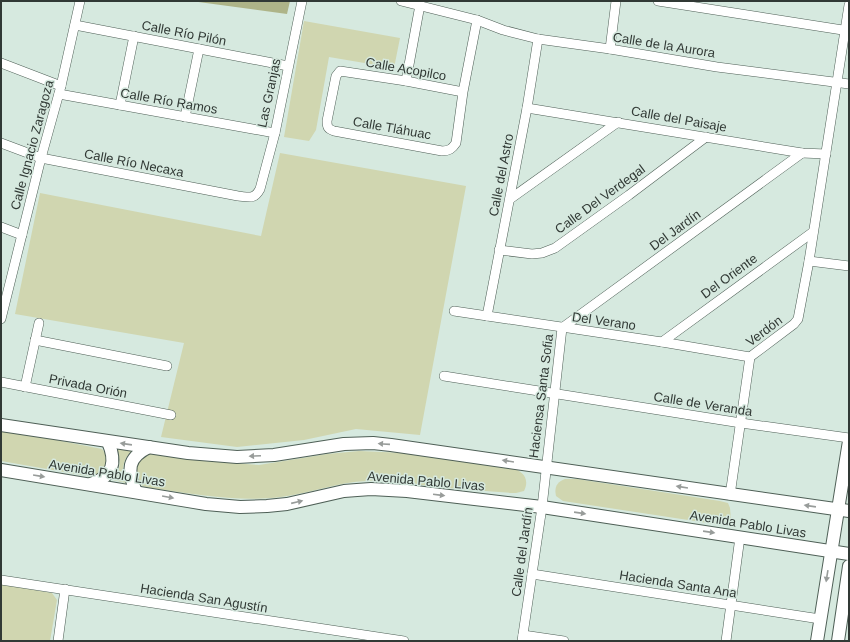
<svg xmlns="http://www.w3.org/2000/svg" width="850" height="642" font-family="Arial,sans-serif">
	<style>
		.green { fill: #d0d6b0 }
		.forest { fill: #aeb488 }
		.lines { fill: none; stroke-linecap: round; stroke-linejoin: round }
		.street-casing { stroke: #4e5f56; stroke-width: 10 }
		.secondary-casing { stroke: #4e5f56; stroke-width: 14 }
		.street { stroke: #fff; stroke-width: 9 }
		.secondary { stroke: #fff; stroke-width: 12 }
		.oneway { fill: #989c9a }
		.labels { text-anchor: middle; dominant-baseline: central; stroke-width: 3; stroke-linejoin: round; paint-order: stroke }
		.street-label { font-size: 13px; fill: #313935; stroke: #d6e9df }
	</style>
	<rect width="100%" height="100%" fill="#d6e9df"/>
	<g class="green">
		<polygon points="304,21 400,38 394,68 329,57 316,130 309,141 284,137"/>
		<polygon points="280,153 466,186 420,435 356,429 304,440 237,447 161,437 184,343 15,314 40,193 261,236"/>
		<polygon points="1,431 41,437 102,449 108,457 106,469 93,477 1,461"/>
		<path d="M117 449 132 451C122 459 121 472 126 483L113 480C121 471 121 461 117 449Z"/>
		<path d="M359 451 406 453 512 468C523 471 530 479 524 491L516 493H512C487 491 462 489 436 487 414 484 390 479 367 481 338 482 311 493 281 497 240 502 199 495 158 489 154 488 148 488 143 486 129 478 135 456 150 454L204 461 259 465 327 454Z"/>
		<path d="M565 479H577L720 501 728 503 730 508 731 520 728 524 721 525 563 501 556 496C554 487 557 482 565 479Z"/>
		<polygon points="1,584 52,593 57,600 50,641 1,641"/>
	</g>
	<polygon class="forest" points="191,1 290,1 287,14"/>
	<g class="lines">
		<defs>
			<g id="street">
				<polyline points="401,1 477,20 503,30 538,39 610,49 717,67 849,84"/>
				<polyline points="658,1 849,31"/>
				<polyline points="75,25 288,66"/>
				<polyline points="610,49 616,1"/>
				<polyline points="1,63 61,86"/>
				<polyline points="406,81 420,5"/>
				<path d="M463 92 406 81 340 71 336 76 327 121C327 127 328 129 334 131L442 151C449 151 452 149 456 143L463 92 477 20"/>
				<polyline points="59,94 275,133"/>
				<polyline points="120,105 134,36"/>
				<polyline points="527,108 802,153 826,154"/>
				<polyline points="185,117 199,49"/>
				<path d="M1 143 41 158 238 196C249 197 254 200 260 189L275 133 302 1"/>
				<polyline points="510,199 618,122"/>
				<polyline points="1,227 22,235"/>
				<polyline points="499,250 532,254 542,253 555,248 629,195 706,137"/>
				<polyline points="809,261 849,266"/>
				<polyline points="454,311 662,342 750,357"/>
				<polyline points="487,316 527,108 538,39"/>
				<polyline points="1,319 41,158 61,86 80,1"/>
				<polyline points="35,340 167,366"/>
				<polyline points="662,342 813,232"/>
				<polyline points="444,376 741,423 849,438"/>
				<polyline points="1,382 171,415"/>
				<polyline points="25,387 39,323"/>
				<polyline points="730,495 750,357 794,324 798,319 809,261 849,5"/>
				<polyline points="532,574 820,619"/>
				<polyline points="1,580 404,641"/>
				<polyline points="523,635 564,641"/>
				<polyline points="58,641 65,589"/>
				<polyline points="522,641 542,507 562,328 802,153"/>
				<polyline points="726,641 740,537"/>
			</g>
			<g id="secondary">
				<polyline points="1,425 188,453 237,457 274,455 344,444 373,443 391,445 849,511"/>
				<polyline points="1,470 206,504 240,507 267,506 287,504 344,491 357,490 371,489 407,491 542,507 849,554"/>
				<path d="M91 484C113 476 117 463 108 442"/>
				<path d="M136 492C127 470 127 458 149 447"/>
				<polyline points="817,641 849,441"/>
				<polyline points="838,641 849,566"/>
			</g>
		</defs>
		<use href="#street" class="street-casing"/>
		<use href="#secondary" class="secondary-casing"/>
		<use href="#street" class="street"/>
		<use href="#secondary" class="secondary"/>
	</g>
	<defs><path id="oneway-solid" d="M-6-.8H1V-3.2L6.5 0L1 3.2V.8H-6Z"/></defs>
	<g class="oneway">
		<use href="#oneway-solid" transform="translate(126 444) rotate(-172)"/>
		<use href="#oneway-solid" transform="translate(384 444) rotate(-176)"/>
		<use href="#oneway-solid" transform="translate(255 456) rotate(177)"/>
		<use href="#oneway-solid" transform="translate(508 461) rotate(-171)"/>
		<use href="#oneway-solid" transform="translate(39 476) rotate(9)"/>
		<use href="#oneway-solid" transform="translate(682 487) rotate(-171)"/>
		<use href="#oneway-solid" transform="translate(439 495) rotate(7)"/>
		<use href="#oneway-solid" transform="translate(168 497) rotate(10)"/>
		<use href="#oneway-solid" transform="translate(297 502) rotate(-13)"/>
		<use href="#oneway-solid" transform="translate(810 506) rotate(-172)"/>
		<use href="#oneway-solid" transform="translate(580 513) rotate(8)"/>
		<use href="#oneway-solid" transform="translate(709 532) rotate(8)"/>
		<use href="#oneway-solid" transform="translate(827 576) rotate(99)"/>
	</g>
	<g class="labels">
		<g class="street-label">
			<text transform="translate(184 33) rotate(11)">Calle Río Pilón</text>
			<text transform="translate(664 45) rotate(9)">Calle de la Aurora</text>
			<text transform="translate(406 69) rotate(10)">Calle Acopilco</text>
			<text transform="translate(269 93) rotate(-78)">Las Granjas</text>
			<text transform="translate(169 101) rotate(10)">Calle Río Ramos</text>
			<text transform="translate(679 119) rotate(10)">Calle del Paisaje</text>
			<text transform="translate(392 128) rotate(10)">Calle Tláhuac</text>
			<text transform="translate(32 145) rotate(-75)">Calle Ignacio Zaragoza</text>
			<text transform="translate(134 163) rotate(11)">Calle Río Necaxa</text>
			<text transform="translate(501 175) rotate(-79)">Calle del Astro</text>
			<text transform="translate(600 199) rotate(-36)">Calle Del Verdegal</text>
			<text transform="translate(675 230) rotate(-36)">Del Jardín</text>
			<text transform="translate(729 276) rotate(-36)">Del Oriente</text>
			<text transform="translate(604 321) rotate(8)">Del Verano</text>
			<text transform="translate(764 331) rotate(-37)">Verdón</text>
			<text transform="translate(88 386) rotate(11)">Privada Orión</text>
			<text transform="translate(541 396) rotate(-83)">Haciensa Santa Sofia</text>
			<text transform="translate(703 404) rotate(9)">Calle de Veranda</text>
			<text transform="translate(107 473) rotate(9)">Avenida Pablo Livas</text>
			<text transform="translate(426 481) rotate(5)">Avenida Pablo Livas</text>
			<text transform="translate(748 524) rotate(9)">Avenida Pablo Livas</text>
			<text transform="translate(522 552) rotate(-82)">Calle del Jardín</text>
			<text transform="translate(678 584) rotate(9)">Hacienda Santa Ana</text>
			<text transform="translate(204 598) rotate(9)">Hacienda San Agustín</text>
		</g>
	</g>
	<rect width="850" height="642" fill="none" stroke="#313935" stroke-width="4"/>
</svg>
